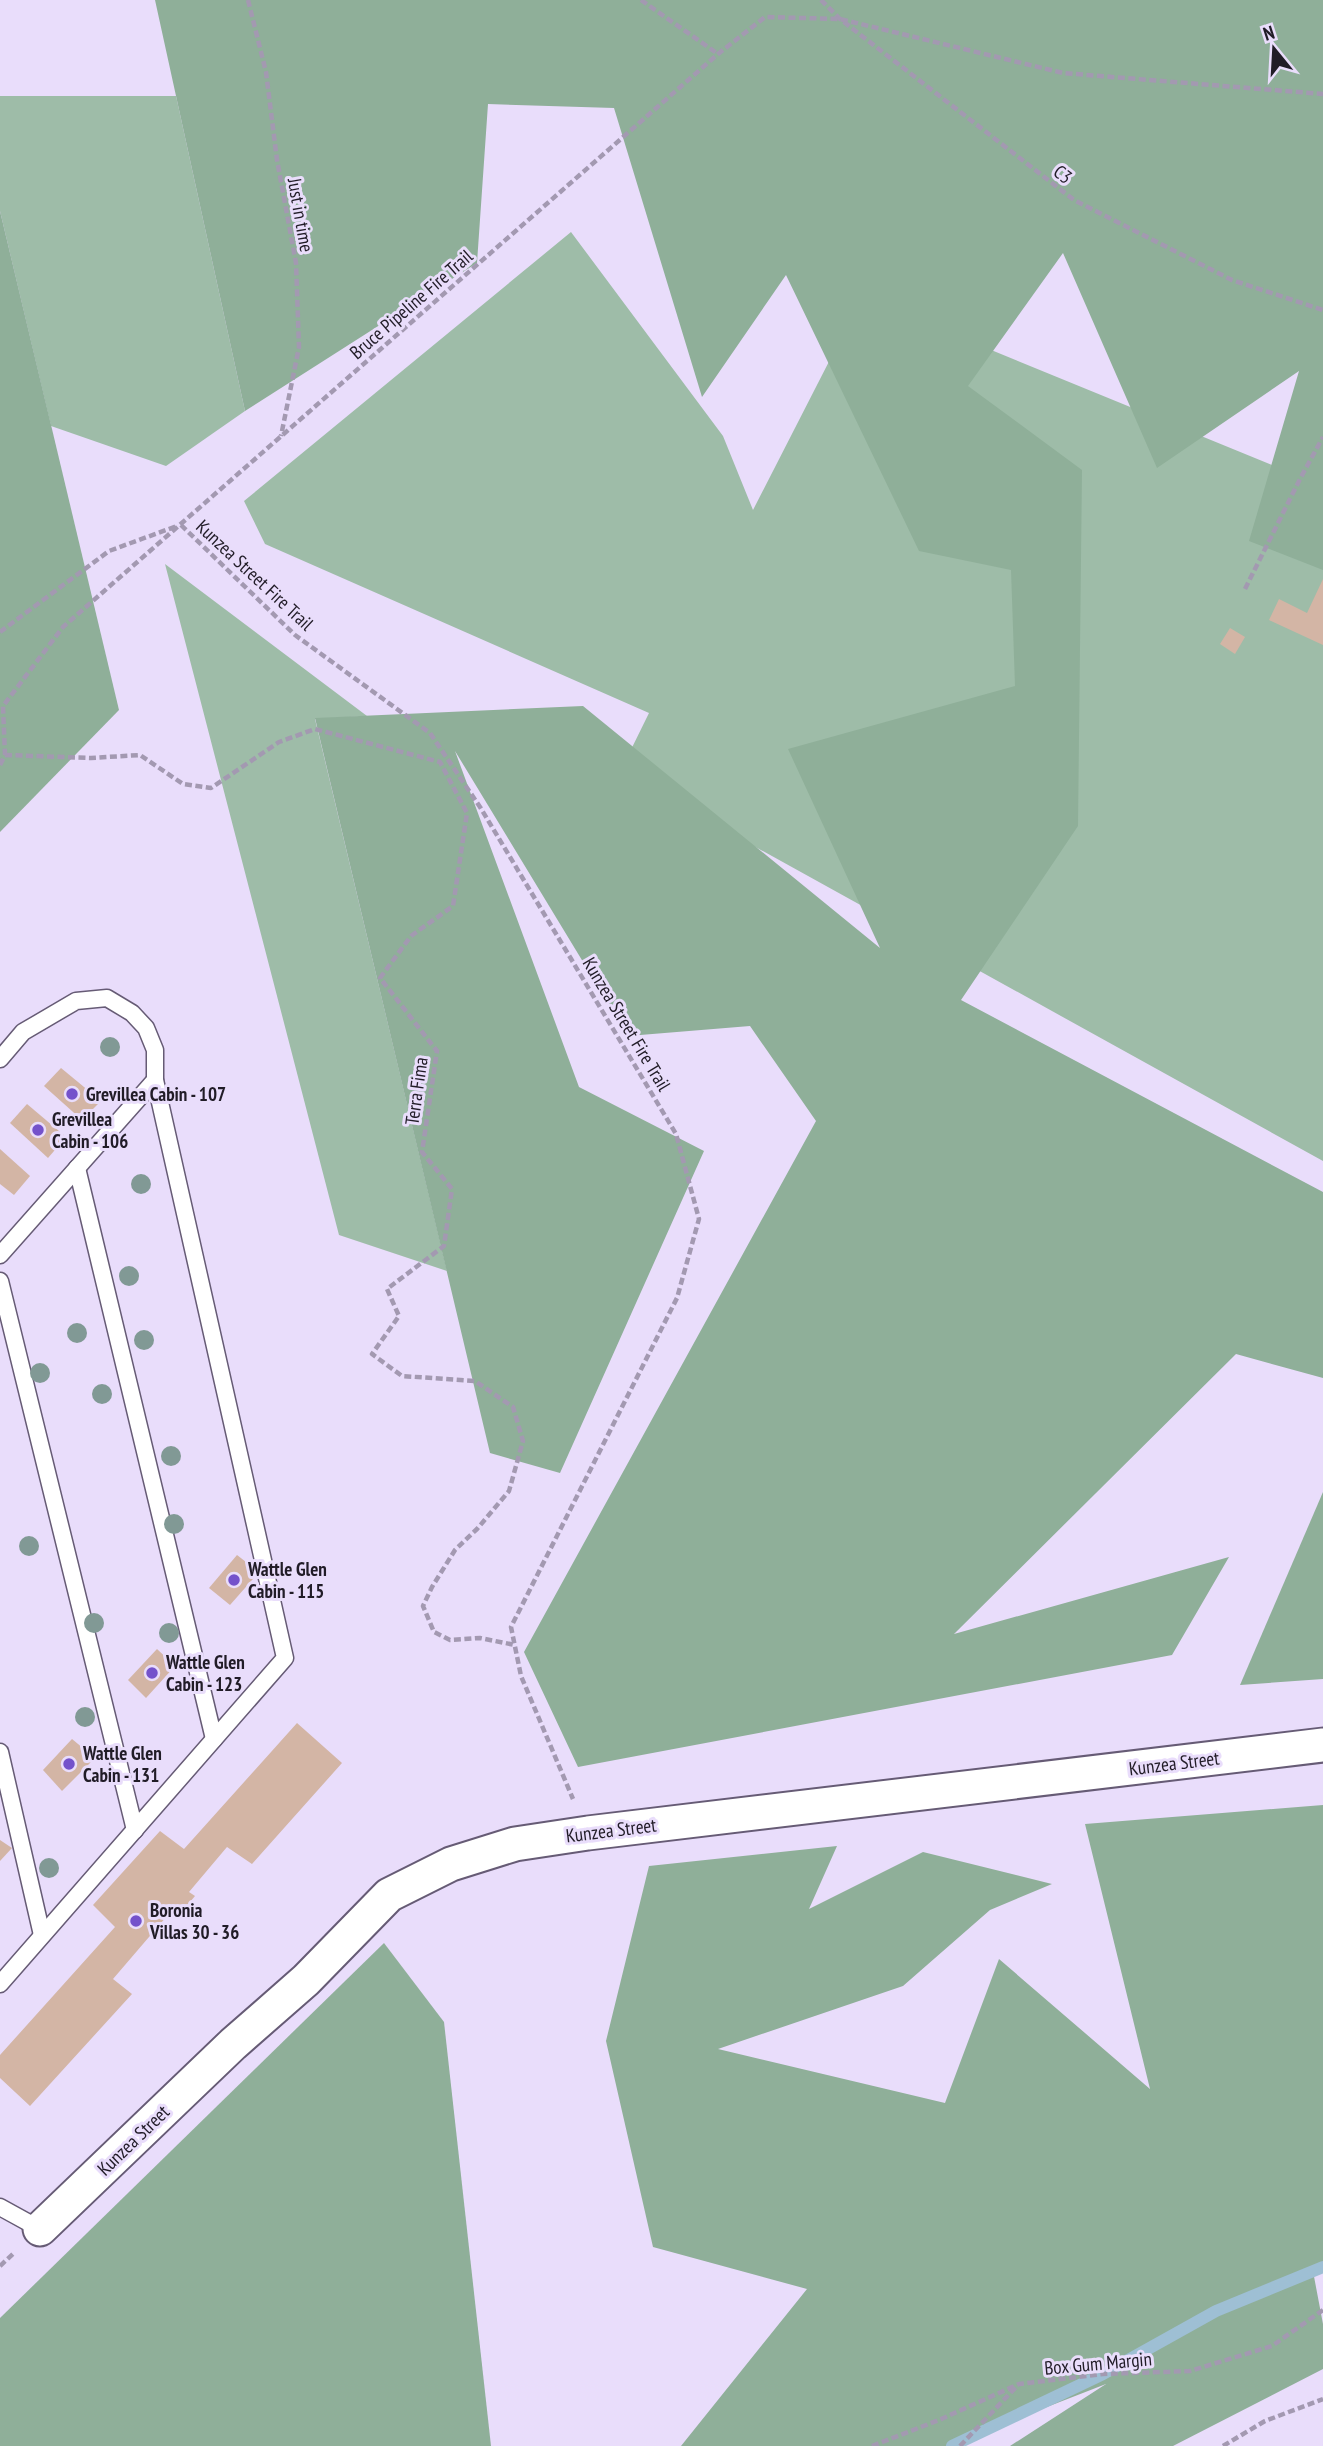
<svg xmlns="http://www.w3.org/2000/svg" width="1323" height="2446" font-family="'PT Sans Narrow',sans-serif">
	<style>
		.green { fill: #9ebca8 }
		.forest { fill: #8faf99 }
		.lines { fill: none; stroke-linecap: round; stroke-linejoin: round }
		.stream { stroke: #9ebfd4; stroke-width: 12 }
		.building { fill: #d3b5a5 }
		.lane-casing { stroke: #665b75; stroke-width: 19 }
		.street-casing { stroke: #665b75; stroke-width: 37 }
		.path { stroke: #a399b1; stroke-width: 4.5; stroke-dasharray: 7 3.5; stroke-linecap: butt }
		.lane { stroke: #fff; stroke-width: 16 }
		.street { stroke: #fff; stroke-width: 33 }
		.tree { fill: #819995 }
		.poi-dot { fill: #7452cb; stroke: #e9ddfb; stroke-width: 2.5 }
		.labels { text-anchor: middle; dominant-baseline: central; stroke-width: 6; stroke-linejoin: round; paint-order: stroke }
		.street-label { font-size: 19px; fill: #211c27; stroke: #e9ddfb }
		.poi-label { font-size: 19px; font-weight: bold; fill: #211c27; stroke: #e9ddfb; text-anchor: start }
	</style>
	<rect width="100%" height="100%" fill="#e9ddfb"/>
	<g class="green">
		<polygon points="0,96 176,96 245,411 166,466 51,426 0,211"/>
		<polygon points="571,232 723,436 753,510 862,297 1323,486 1323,1161 620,772 649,713 265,544 244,501"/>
		<polygon points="165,564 367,716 315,719 447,1271 339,1235"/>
	</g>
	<g class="forest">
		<polygon points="155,0 1323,0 1323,570 1249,541 1299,371 1157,468 1063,253 968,386 1082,470 1078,826 961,1000 1323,1192 1323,1378 1236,1354 954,1634 1229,1557 1172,1655 578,1767 524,1652 816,1121 750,1026 628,1036 455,751 579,1087 704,1151 560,1473 490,1453 315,718 583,706 880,948 788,749 1015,686 1011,570 919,551 786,275 702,397 614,108 488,104 477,263 245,411"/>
		<polygon points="0,211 119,710 0,832"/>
		<polygon points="1323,1492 1323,1679 1240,1685"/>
		<polygon points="1323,1805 1323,2263 1312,2266 1323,2324 1323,2369 1173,2446 1010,2446 1106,2384 946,2446 681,2446 807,2289 653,2247 606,2041 649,1866 837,1846 809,1909 923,1852 1052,1884 990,1910 903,1986 718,2049 945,2103 999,1959 1150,2089 1085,1824"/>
		<polygon points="384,1943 444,2022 491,2446 0,2446 0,2318"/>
	</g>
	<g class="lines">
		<polyline class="stream" points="952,2446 1103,2374 1216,2311 1323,2267"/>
	</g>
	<g class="building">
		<polygon points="1323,579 1323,645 1269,620 1279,599 1307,613"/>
		<polygon points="1230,628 1245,637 1235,654 1220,644"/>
		<polygon points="61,1068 101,1101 82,1120 44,1086"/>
		<polygon points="27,1104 66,1137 48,1158 10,1123"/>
		<polygon points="0,1149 30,1176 14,1195 0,1184"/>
		<polygon points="237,1555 259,1572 230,1605 209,1588"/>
		<polygon points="157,1649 175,1666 146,1698 128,1680"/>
		<polygon points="297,1723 342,1763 252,1864 227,1847 189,1892 195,1896 179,1915 173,1909 113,1979 132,1994 30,2106 0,2078 0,2055 115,1927 93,1905 160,1831 184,1849"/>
		<polygon points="72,1739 95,1758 62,1791 43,1770"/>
		<polygon points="0,1840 12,1848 0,1861"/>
	</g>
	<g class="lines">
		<defs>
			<g id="lane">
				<polyline points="0,1059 23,1032 76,1001 107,998 132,1013 146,1028 155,1050 155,1080 285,1658 0,1984"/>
				<polyline points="77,1168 214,1739"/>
				<polyline points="0,1255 155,1080"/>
				<polyline points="0,1281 135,1830"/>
				<polyline points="0,1752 42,1935"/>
				<polyline points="0,2207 40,2229"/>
			</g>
			<polyline id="street" points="40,2229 233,2044 306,1980 389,1895 451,1864 515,1844 588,1833 1323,1745"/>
		</defs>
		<use href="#lane" class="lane-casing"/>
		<use href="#street" class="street-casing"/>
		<g class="path">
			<polyline points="248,0 266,72 277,160 296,263 299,347 281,436"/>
			<polyline points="641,0 718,54"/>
			<polyline points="821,0 840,19 1074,200 1232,280 1323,310"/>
			<polyline points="181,525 295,635 430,733 480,807 676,1134 699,1219 677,1298 511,1627 521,1676 573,1799"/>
			<polyline points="1245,589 1301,477 1323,437"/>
			<polyline points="0,632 109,551 177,526"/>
			<polyline points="5,755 91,758 140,755 183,784 211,788 279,742 315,729 440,762 467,813 453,906 411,936 380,978 437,1051 422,1152 452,1189 444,1246 387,1289 399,1316 372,1354 402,1376 475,1381 513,1407 523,1441 509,1491 477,1529 455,1550 432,1587 423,1606 434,1632 450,1640 480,1638 515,1645"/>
			<polyline points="0,765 5,755 3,706 63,627 718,54 765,17 840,19 1063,73 1323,94"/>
			<polyline points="0,2266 15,2252"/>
			<polyline points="872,2446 939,2420 1019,2384 1103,2374 1190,2371 1272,2346 1323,2310"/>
			<polyline points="960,2446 1017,2386"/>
			<polyline points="1223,2446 1265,2421 1323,2399"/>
		</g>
		<use href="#lane" class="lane"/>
		<use href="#street" class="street"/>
	</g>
	<g class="tree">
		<circle cx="110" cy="1047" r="10"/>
		<circle cx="141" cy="1184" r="10"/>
		<circle cx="129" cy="1276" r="10"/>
		<circle cx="77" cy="1333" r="10"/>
		<circle cx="144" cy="1340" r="10"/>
		<circle cx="40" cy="1373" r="10"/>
		<circle cx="102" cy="1394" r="10"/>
		<circle cx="171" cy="1456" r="10"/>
		<circle cx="174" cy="1524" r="10"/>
		<circle cx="29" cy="1546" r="10"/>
		<circle cx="94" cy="1623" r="10"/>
		<circle cx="169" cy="1633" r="10"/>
		<circle cx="85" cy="1717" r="10"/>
		<circle cx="49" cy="1868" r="10"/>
	</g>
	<g class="poi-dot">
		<circle cx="72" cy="1094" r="7"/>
		<circle cx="38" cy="1130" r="7"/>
		<circle cx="234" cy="1580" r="7"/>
		<circle cx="152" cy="1673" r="7"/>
		<circle cx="69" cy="1764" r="7"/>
		<circle cx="136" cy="1921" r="7"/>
	</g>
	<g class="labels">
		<g class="street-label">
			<text transform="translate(1063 174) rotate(38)">C3</text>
			<text transform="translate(301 215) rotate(80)">Just in time</text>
			<text transform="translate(411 304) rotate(-41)">Bruce Pipeline Fire Trail</text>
			<text transform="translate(255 575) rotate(43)">Kunzea Street Fire Trail</text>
			<text transform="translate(627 1024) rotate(59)">Kunzea Street Fire Trail</text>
			<text transform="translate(416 1091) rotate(-82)">Terra Fima</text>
			<text transform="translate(1174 1763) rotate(-7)">Kunzea Street</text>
			<text transform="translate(611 1830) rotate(-7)">Kunzea Street</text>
			<text transform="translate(133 2140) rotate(-44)">Kunzea Street</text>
			<text transform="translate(1098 2363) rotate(-5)">Box Gum Margin</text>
		</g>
		<g class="poi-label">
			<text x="86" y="1094">Grevillea Cabin - 107</text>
			<text x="52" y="1119">Grevillea<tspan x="52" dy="22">Cabin - 106</tspan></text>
			<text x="248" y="1569">Wattle Glen<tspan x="248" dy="22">Cabin - 115</tspan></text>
			<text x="166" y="1662">Wattle Glen<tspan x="166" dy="22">Cabin - 123</tspan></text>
			<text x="83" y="1753">Wattle Glen<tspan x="83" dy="22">Cabin - 131</tspan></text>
			<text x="150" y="1910">Boronia<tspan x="150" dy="22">Villas 30 - 36</tspan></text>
		</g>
	</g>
	<g transform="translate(1274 49) rotate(342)" stroke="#e9ddfb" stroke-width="5" paint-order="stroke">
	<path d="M0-5L12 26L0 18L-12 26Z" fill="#211c27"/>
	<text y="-10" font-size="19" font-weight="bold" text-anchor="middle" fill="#211c27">N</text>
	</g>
</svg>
